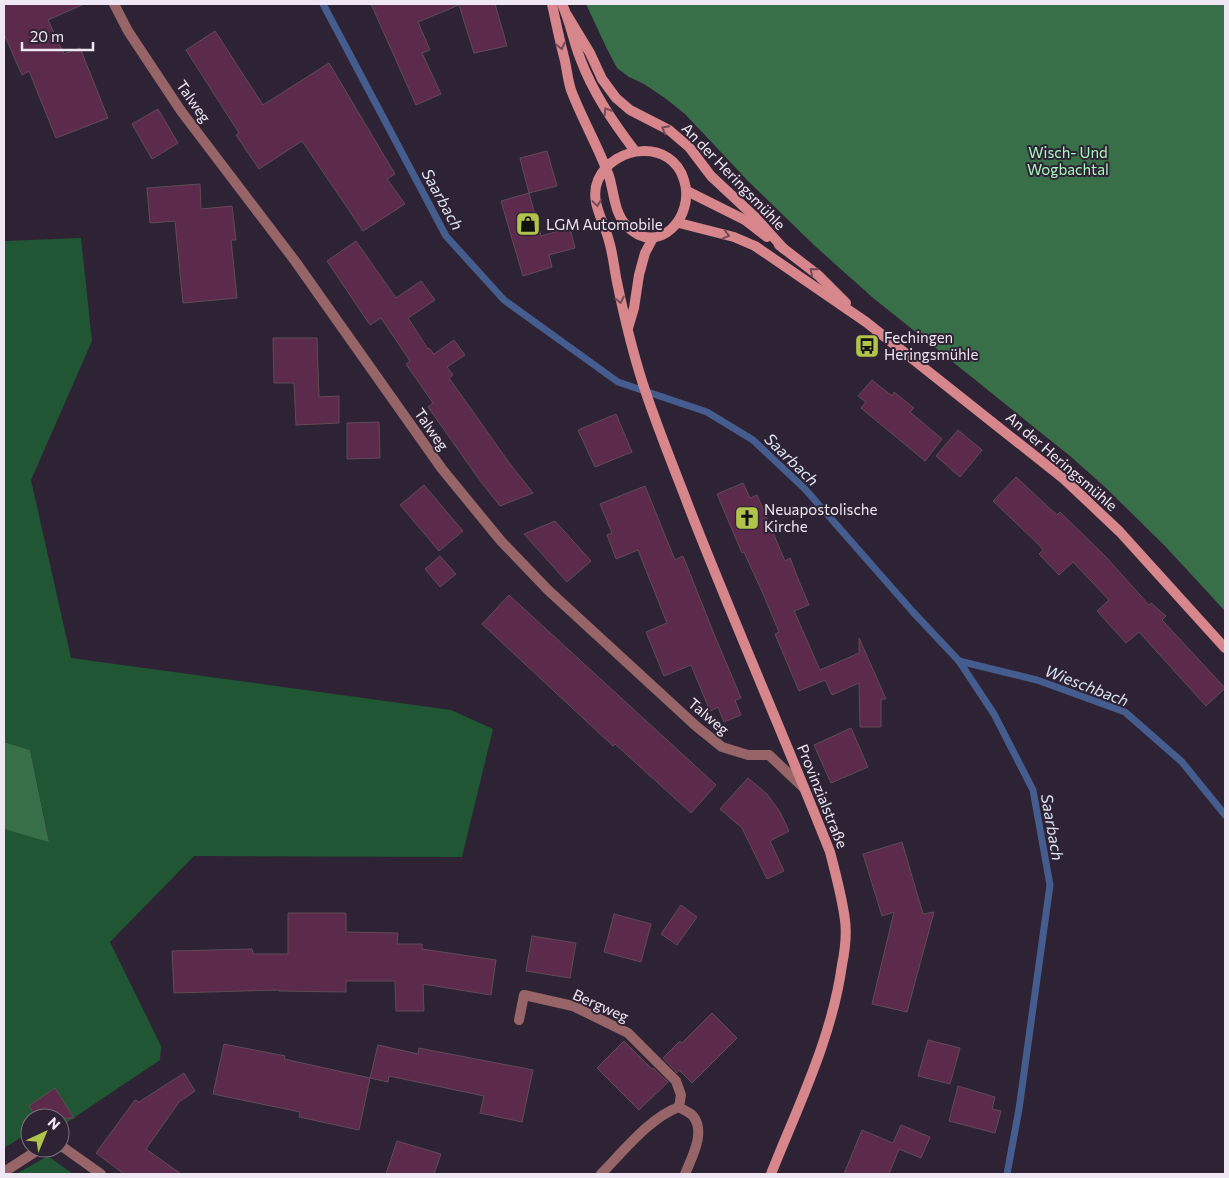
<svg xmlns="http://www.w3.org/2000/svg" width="1229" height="1178" font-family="Commissioner,sans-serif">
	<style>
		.green { fill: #205633 }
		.forest { fill: #386f49 }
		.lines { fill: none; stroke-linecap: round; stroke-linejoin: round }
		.stream { stroke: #445d8e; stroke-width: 7 }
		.building { fill: #5c2a4a; stroke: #604b57 }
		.street { stroke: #976568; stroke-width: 10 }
		.secondary { stroke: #d7868c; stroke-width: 10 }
		.oneway { stroke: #724b57 }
		.labels { text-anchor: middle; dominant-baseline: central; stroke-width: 4; stroke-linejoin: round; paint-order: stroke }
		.street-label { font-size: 15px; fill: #efe7f3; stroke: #2e2334 }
		.park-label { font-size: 15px; fill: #a8fabe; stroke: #2e2334 }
		.poi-label { font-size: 15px; fill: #efe7f3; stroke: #2e2334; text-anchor: start }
		.water-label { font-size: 16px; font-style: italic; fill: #dce4f4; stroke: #2e2334 }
	</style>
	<rect width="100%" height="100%" fill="#2e2334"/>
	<g class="green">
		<polygon points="81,238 92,341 31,480 71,658 451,710 493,729 462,857 194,856 110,942 161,1046 160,1060 60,1127 60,1118 30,1118 30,1132 4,1148 4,829 49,841 30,750 4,742 4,241"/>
		<polygon points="48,1156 73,1174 16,1174"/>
	</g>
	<g class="forest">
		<polygon points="586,4 1225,4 1225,611 1165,546 1105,487 1070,456 872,297 815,246 749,182 685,114 665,98 644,84 629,77 617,68 607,49"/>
		<polygon points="4,742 30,750 49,842 4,829"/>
	</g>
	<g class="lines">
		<g class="stream">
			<polyline points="323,4 446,236 504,300 618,382 707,412 753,440 805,489 913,612 959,661 994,714 1033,790 1050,885 1019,1109 1007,1174"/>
			<polyline points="959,661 1037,680 1125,712 1182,762 1225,815"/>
		</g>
	</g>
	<g class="building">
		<polygon points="4,4 84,4 48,20 64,54 80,48 108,118 56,138 29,71 22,75 4,34"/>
		<polygon points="371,4 495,4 507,46 474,53 459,5 418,22 430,50 422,53 441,94 416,105"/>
		<polygon points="215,31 263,105 329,63 395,174 387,179 405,204 363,231 302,141 259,169 236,135 239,133 186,50"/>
		<polygon points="158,109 178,143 152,159 132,124"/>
		<polygon points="547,151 557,186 529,193 520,158"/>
		<polygon points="200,184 201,209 232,206 236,240 231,240 237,298 183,303 175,221 150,223 147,188"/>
		<polygon points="529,193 541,236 570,228 575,248 549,255 552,267 523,276 501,201"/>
		<polygon points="356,241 396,298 421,281 435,300 408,318 428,349 429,348 434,354 454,340 465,355 447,367 453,375 449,378 510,464 533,493 500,506 481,482 428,407 433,403 406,364 410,361 381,318 370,325 327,261"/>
		<polygon points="273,338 317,338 319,397 339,396 339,423 296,425 294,383 274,383"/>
		<polygon points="872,380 892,396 894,392 914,408 910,412 942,439 925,461 861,408 866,402 858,396"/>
		<polygon points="616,414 632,452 595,467 578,430"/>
		<polygon points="379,422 380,458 347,459 347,423"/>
		<polygon points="958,430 982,450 960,477 936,456"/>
		<polygon points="1016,477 1057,515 1060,512 1106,557 1149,605 1151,603 1166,616 1162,620 1225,688 1206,706 1139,632 1126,643 1097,611 1109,600 1073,562 1059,575 1039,554 1043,550 1039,545 993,501"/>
		<polygon points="743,483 750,498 757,495 785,561 790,558 799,581 809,605 794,611 820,670 859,653 859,638 886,699 881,699 881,727 860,727 859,683 832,695 825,680 799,691 775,634 779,632 764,596 744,552 742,553 717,494"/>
		<polygon points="424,485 463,531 439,551 400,505"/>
		<polygon points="645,486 675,560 683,556 714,634 741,698 735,700 741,715 724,722 718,707 710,711 691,665 664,676 646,632 667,623 638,550 616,559 607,535 612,533 600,504"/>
		<polygon points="555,521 591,561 567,582 524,534"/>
		<polygon points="440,556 456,574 440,587 425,569"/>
		<polygon points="509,595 716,785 691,813 615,744 613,746 482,624"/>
		<polygon points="851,728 868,767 831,783 814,745"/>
		<polygon points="748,778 767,794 780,812 789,831 770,841 784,871 767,879 742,828 720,809"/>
		<polygon points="902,842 923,914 934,912 907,1012 872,1004 894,912 882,916 863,854"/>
		<polygon points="681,905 697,917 677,945 661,934"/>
		<polygon points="288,913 346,913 346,932 398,933 397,944 422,944 422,949 496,960 491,995 423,984 424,1011 396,1011 395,981 346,981 346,992 279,991 279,990 174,993 172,951 252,949 253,954 288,954"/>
		<polygon points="614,914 651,924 641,962 604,952"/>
		<polygon points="532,936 576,943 570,978 526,971"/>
		<polygon points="712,1013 737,1038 692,1083 679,1070 677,1073 663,1058 680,1041 682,1043"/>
		<polygon points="928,1040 960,1048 950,1084 918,1076"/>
		<polygon points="624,1041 652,1069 653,1068 668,1082 639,1110 597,1068"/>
		<polygon points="224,1044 285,1056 284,1059 370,1078 359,1130 299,1117 300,1112 213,1094"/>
		<polygon points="378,1045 418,1054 419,1048 533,1070 522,1122 480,1113 484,1096 389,1076 388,1082 370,1078"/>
		<polygon points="184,1073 195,1091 179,1102 146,1149 181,1174 124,1174 96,1153 135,1100 139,1102"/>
		<polygon points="958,1086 995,1097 992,1109 1001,1111 995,1133 949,1121"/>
		<polygon points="55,1088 74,1118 37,1118 29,1106"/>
		<polygon points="901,1125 930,1137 921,1158 899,1149 889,1174 844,1174 862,1130 893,1143"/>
		<polygon points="397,1141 441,1154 434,1174 386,1174"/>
	</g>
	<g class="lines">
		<g class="street">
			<polyline points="114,4 128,31 181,111 295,261 442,469 501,541 548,590 696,726 722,747 748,755 769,755 804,788"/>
			<polyline points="519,1020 524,995 573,1006 628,1033 676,1081 681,1095 679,1107"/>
			<polyline points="60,1145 101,1174"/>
			<polyline points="4,1172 41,1148"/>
			<path d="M601 1174C623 1152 649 1118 679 1107 683 1110 690 1112 693 1116 706 1132 692 1157 685 1174"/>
		</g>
		<g class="secondary">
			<path d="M552 4C556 23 560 42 565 61 567 71 568 81 571 90 582 119 598 146 609 176 614 192 614 212 626 225 657 259 696 217 684 180 672 139 614 144 598 180 589 201 604 221 609 241 613 254 614 268 617 282 624 316 632 350 643 384 657 427 674 468 690 510 735 625 785 738 830 852 836 875 842 897 845 920 847 935 845 950 842 965 832 1038 798 1106 771 1174"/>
			<path d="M562 4C570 21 573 40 580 58 593 93 613 122 635 151"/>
			<polyline points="567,15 590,53 602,79 616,98 630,110 669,130 689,147 711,176 756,218 784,249"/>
			<polyline points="687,191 745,220 767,237"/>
			<polyline points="679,223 734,237 755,246 866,322 1064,479 1120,532 1225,648"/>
			<polyline points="779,245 818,275 846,303"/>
			<polyline points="628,328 634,308 639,275 645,253 653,238"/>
		</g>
	</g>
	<defs><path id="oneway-chevron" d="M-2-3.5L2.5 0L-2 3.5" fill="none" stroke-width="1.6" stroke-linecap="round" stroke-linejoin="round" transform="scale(1.25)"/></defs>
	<g class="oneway">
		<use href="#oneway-chevron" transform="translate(561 46) rotate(77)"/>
		<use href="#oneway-chevron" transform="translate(607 111) rotate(-122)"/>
		<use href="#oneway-chevron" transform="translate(665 129) rotate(-152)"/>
		<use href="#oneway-chevron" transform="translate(597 203) rotate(82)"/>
		<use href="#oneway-chevron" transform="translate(726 235) rotate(15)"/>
		<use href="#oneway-chevron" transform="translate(813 271) rotate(-141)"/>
		<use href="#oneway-chevron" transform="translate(620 300) rotate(78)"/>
	</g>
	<defs>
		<symbol id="shop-square" viewBox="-11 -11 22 22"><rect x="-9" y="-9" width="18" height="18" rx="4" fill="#b2c34c" stroke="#2e2334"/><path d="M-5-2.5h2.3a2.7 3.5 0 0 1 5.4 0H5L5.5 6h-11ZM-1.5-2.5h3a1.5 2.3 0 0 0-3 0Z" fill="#111"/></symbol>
		<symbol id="bus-square" viewBox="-11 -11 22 22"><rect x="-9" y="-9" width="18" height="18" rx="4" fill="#b2c34c" stroke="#2e2334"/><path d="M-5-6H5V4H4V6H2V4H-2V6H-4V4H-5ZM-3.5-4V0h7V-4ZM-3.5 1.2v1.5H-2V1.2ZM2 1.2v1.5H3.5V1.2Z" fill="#111"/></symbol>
		<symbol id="church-square" viewBox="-11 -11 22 22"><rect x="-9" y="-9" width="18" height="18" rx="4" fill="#b2c34c" stroke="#2e2334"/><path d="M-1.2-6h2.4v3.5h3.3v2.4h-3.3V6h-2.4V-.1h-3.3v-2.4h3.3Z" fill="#111"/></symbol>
	</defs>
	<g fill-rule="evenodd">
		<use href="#shop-square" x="514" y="210" width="28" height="28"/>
		<use href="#bus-square" x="853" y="332" width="28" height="28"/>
		<use href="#church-square" x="733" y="504" width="28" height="28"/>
	</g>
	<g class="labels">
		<g class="street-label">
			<text transform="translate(194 101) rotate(55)">Talweg</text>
			<text transform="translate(734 176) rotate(46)">An der Heringsmühle</text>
			<text transform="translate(432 429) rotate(55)">Talweg</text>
			<text transform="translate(1062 461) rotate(41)">An der Heringsmühle</text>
			<text transform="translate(709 716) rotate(40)">Talweg</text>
			<text transform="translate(823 796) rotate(68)">Provinzialstraße</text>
			<text transform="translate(601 1005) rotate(24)">Bergweg</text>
		</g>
		<g class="park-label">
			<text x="1068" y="152">Wisch- Und<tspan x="1068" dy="17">Wogbachtal</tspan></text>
		</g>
		<g class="poi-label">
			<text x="546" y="224">LGM Automobile</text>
			<text x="884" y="337">Fechingen<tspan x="884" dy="17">Heringsmühle</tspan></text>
			<text x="764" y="509">Neuapostolische<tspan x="764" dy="17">Kirche</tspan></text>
		</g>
		<g class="water-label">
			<text transform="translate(443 199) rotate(61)">Saarbach</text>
			<text transform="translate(792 459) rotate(44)">Saarbach</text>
			<text transform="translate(1087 685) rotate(21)">Wieschbach</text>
			<text transform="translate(1053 827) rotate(80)">Saarbach</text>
		</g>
	</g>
	<rect width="1229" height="1178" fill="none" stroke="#efe7f3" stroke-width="10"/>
	<g transform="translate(45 1133) rotate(44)"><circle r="24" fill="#2e2334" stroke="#7b7180"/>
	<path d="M0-4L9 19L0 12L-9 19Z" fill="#b2c34c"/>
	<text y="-8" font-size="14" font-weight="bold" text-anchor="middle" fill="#efe7f3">N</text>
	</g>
	<path d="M22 42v8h71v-8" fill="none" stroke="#efe7f3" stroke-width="2.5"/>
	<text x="30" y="42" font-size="15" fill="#efe7f3" stroke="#2e2334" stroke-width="4" paint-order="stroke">20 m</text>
</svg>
